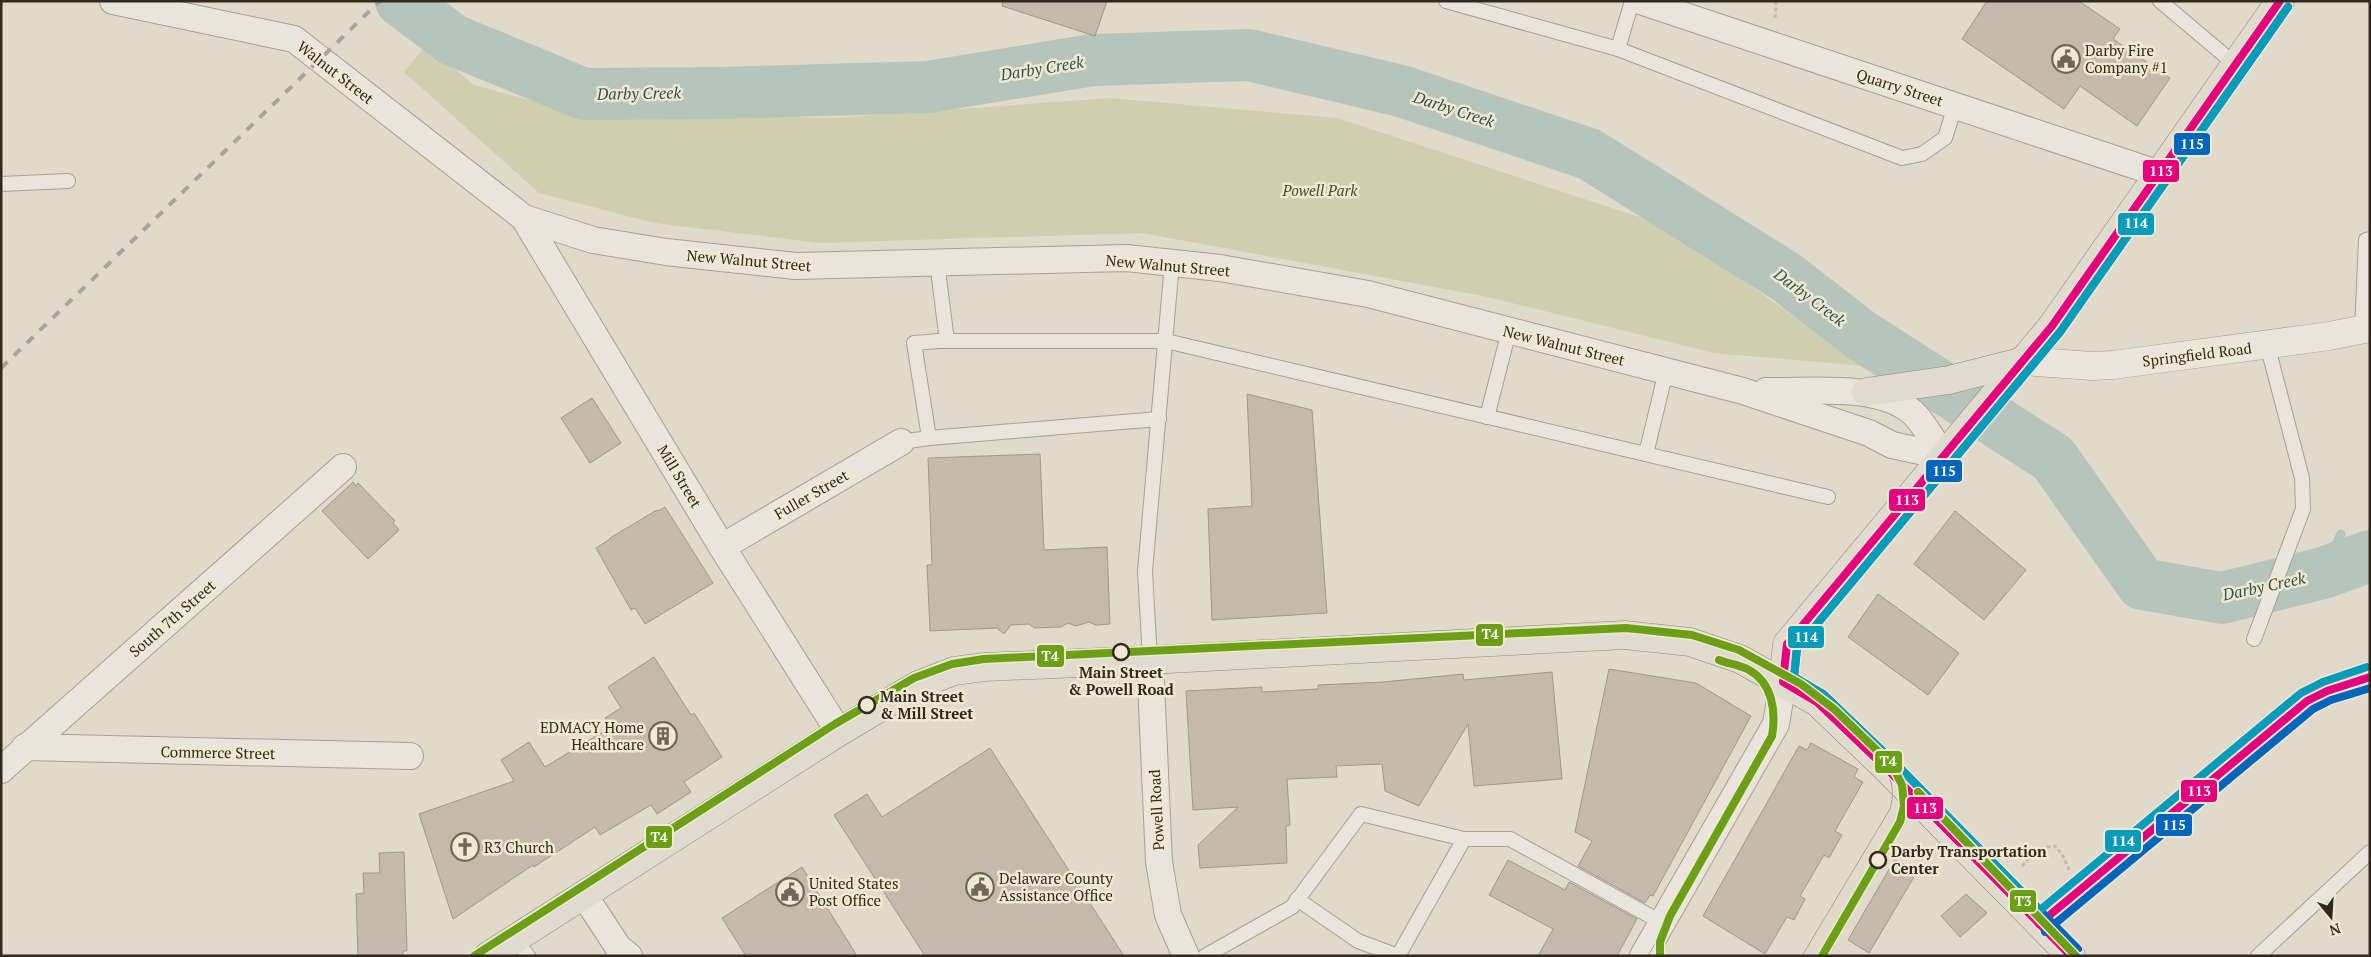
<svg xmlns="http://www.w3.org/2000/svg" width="2371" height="957" font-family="'PT Serif',serif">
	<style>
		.green { fill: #cfcfaf }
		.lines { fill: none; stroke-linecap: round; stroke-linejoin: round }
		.stream { stroke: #b6c5bc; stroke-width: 9 }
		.river { stroke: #b6c5bc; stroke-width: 52 }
		.building { fill: #c4b9ac; stroke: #a0968b }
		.service-casing { stroke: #a69f94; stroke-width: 16 }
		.minor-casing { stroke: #a69f94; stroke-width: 28 }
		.tertiary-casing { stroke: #a69f94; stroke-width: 29 }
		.primary-casing { stroke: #8b857b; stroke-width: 29 }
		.path { stroke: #c2bcb3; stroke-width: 3; stroke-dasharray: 4 2.5; stroke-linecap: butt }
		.service { stroke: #eae5dc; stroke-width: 14 }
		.minor { stroke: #eae5dc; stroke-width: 26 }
		.tertiary { stroke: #eae5dc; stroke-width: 28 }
		.primary { stroke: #e0dbce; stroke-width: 28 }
		.tram { stroke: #a8a49d; stroke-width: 1 }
		.rail { stroke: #a8a49d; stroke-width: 4; stroke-dasharray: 9 9; stroke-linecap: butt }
		.bus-1-casing { stroke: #f1e8d1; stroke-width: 11 }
		.bus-2-casing { stroke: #f1e8d1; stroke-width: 11 }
		.bus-3-casing { stroke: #f1e8d1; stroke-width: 11 }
		.bus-1 { stroke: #e5007d; stroke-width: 8 }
		.bus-2 { stroke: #0065bd; stroke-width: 8 }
		.bus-3 { stroke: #059cbc; stroke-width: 8 }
		.tram-1-casing { stroke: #f1e8d1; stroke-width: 11 }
		.tram-2-casing { stroke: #f1e8d1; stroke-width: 11 }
		.tram-1 { stroke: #6b9f16; stroke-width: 8 }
		.tram-2 { stroke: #6b9f16; stroke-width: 8 }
		.stop-dot { fill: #f1e8d1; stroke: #32281e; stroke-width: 2.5 }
		.labels { text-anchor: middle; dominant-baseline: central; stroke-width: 5; stroke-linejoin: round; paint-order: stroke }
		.poi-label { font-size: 15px; fill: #32281e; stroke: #f1e8d1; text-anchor: start }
		.street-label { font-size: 15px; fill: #32281e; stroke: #f1e8d1 }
		.park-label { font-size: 15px; font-style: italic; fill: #434d27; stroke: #f1e8d1 }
		.stop-label { font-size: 15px; font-weight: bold; fill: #32281e; stroke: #f1e8d1; text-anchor: start }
		.water-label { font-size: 16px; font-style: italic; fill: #2f514f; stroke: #f1e8d1 }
		.line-badge { stroke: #f1e8d1; stroke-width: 2 }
		.badge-label { font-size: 14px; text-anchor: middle; font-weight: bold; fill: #fff }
	</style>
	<rect width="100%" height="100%" fill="#e1dacb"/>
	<polygon class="green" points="426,45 474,85 578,113 835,118 1110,98 1337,118 1664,225 1864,366 1714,353 1483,296 1142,233 819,243 654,223 539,193 404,72"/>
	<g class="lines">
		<polyline class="stream" points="2323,573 2341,534"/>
		<polyline class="river" points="401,1 453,40 584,94 720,93 928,87 1093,60 1249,55 1401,91 1589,154 1786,277 1862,336 2053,458 2142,584 2222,598 2323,573 2370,556"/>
	</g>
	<g class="building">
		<polygon points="1003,1 1107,1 1095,36 1002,6"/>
		<polygon points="1987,1 2079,1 2120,29 2113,39 2170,78 2137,126 2080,86 2064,109 1962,39"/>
		<polygon points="1247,394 1312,410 1327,613 1212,620 1208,509 1252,506"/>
		<polygon points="592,398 621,443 590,463 561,418"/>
		<polygon points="1040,454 1044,550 1107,547 1110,624 1096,625 1089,622 1076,626 1068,623 1061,627 1034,628 1029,624 1011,625 1004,634 997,628 930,631 927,565 932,565 928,458"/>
		<polygon points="353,482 356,486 358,483 395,521 393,523 399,530 368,559 322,511"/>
		<polygon points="665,507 713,583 645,624 635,608 631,610 596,548 610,539 610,538 657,510 658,511"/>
		<polygon points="1955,511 2026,570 1984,620 1914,564"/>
		<polygon points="1878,594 1959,653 1928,695 1848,637"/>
		<polygon points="654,657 691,715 694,713 722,757 684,782 691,792 657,814 651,805 600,835 595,827 534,867 533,865 453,919 419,814 514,781 501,760 529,742 545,767 611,727 605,718 621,708 608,687"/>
		<polygon points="1609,669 1696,683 1751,716 1653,896 1650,895 1645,903 1578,866 1592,841 1575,832"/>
		<polygon points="1552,672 1562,779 1474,786 1468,724 1419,806 1385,791 1382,764 1336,766 1337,777 1287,779 1290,825 1286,826 1287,863 1200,868 1198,845 1238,807 1193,810 1186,691 1262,687 1262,692 1318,689 1318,685 1383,682 1463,674 1464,680"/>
		<polygon points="1811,743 1858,769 1854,777 1863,782 1835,831 1842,835 1829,858 1824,855 1800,896 1805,899 1794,920 1787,917 1765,954 1703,916 1799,746 1807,750"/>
		<polygon points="990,748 1124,956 925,956 834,815 867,794 882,817"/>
		<polygon points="404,852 407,951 403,951 403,956 358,956 356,894 364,893 363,873 380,873 379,853"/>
		<polygon points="1895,859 1917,872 1869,953 1848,940"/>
		<polygon points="1508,860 1565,890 1569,882 1637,919 1617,956 1538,956 1553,929 1489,895"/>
		<polygon points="802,867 857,956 746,956 722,918"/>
		<polygon points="1966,894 1987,913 1960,937 1941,916"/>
	</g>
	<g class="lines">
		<defs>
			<g id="service">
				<polyline points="1446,1 1618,49 1902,158 1922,154 1945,138 1955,106"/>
				<polyline points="2160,1 2236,65"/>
				<polyline points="1618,49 1632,1"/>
				<polyline points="1,184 68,181"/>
				<polyline points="937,262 947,341"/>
				<polyline points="2362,330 2366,240 2370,239"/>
				<polyline points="1487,417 1509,331"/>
				<polyline points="1159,419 929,438 914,343 939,341 1166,341 1828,497"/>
				<polyline points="901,442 929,438"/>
				<polyline points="1646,454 1666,371"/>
				<polyline points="2254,639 2303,509 2302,478 2267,344"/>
				<polyline points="1150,660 1145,571 1172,263"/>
				<polyline points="1297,899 1358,941 1398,956 1464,839"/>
				<polyline points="2039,924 2307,701 2327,691 2370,677"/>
				<polyline points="515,939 528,956"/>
				<polyline points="1205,956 1292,907 1361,814 1464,839 1510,839 1661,922"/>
				<polyline points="2258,956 2370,852"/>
			</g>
			<g id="minor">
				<polyline points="113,1 294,39 524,218 593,240 666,252 796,266 1126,258 1220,268 1368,294 1743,391 1869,433 1892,445 1943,456"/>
				<polyline points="1640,1 2160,174"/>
				<polyline points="524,218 722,547 839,732"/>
				<path d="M1766 391C1809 392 1878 383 1912 412 1923 421 1935 444 1943 456"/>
				<polyline points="722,547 901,442"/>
				<polyline points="1150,660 1159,862 1168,915 1186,956"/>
				<polyline points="25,747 410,756"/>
				<polyline points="1,770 343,467"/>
				<polyline points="584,895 618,947 629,956"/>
				<polyline points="1643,956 1776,724 1783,682"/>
			</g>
			<polyline id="tertiary" points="2024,361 2092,366 2113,365 2329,336 2370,328"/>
			<g id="primary">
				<polyline points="1866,392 1949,380 2024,361"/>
				<polyline points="1783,682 1787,644 2052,326 2280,1"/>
				<polyline points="488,956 839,732 918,685 954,671 985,667 1150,660 1625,635 1690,642 1740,659 1817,702 1887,769 2071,956"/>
			</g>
		</defs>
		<use href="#service" class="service-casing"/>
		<use href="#minor" class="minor-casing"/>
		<use href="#tertiary" class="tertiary-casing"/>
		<use href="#primary" class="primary-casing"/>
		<g class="path">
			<polyline points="1775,18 1776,1"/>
			<polyline points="2022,866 2039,848 2055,846 2063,856 2070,872"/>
		</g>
		<use href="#service" class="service"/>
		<use href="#minor" class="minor"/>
		<use href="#tertiary" class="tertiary"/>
		<use href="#primary" class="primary"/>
		<g class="tram">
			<polyline points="1892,765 1918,792"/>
			<polyline points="1648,956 1670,916"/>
			<path d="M1802 956 1890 809C1898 783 1884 764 1871 743"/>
		</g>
		<polyline class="rail" points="1,368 380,1"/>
		<defs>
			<g id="bus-1">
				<polyline points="2039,924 2307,701 2327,691 2370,677"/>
				<polyline points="2071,956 1887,769 1817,702 1783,682 1787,644 2052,326 2280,1"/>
			</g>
			<g id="bus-2">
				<polyline points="2045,932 2313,709 2331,700 2370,688"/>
				<polyline points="2078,949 1894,762 1823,694 1794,677 1797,648 2060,332 2288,7"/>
			</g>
			<polyline id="bus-3" points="2288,7 2060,332 1797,648 1794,677 1824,695 1894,762 2040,910 2301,693 2323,682 2367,667"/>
		</defs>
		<use href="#bus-1" class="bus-1-casing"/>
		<use href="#bus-2" class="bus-2-casing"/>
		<use href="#bus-3" class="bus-3-casing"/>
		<use href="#bus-1" class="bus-1"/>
		<use href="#bus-2" class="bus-2"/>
		<use href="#bus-3" class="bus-3"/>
		<defs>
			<g id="tram-1">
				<polyline points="474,956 835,724 914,678 952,664 984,659 1626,628 1692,635 1739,650 1801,684 1834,709 1892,765 1902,785 1904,806 1900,822 1822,956"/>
				<path d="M1660 956V942L1670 916 1772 736C1776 712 1773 683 1749 670 1740 665 1729 664 1719 660"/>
			</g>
			<polyline id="tram-2" points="1918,792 2076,956"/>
		</defs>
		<use href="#tram-1" class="tram-1-casing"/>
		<use href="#tram-2" class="tram-2-casing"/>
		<use href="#tram-1" class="tram-1"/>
		<use href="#tram-2" class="tram-2"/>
	</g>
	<defs>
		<symbol id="civic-ring" viewBox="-11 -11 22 22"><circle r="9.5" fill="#f1e8d1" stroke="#6f665b" stroke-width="1.5"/><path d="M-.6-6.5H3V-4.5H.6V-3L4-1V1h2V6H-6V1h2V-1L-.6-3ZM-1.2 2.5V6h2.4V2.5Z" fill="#6f665b"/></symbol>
		<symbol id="building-ring" viewBox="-11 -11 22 22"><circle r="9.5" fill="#f1e8d1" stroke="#6f665b" stroke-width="1.5"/><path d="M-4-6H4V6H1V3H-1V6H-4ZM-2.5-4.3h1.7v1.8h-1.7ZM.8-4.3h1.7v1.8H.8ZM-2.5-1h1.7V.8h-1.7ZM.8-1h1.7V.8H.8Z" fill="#6f665b"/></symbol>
		<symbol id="church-ring" viewBox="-11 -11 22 22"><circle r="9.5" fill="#f1e8d1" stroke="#6f665b" stroke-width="1.5"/><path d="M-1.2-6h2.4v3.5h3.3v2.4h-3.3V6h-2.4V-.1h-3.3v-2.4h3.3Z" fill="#6f665b"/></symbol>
	</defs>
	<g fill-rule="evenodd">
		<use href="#civic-ring" x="2050" y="43" width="32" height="32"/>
		<use href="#building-ring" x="647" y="720" width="32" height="32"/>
		<use href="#church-ring" x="449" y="831" width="32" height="32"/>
		<use href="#civic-ring" x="964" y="871" width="32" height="32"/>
		<use href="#civic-ring" x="774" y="876" width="32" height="32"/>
	</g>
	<g class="stop-dot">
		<circle cx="1121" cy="652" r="8"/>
		<circle cx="867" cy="705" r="8"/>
		<circle cx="1878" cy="860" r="8"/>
	</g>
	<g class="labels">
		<g class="poi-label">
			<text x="2085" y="50">Darby Fire<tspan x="2085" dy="17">Company #1</tspan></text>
			<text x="644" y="727" text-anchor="end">EDMACY Home<tspan x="644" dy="17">Healthcare</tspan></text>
			<text x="484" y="847">R3 Church</text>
			<text x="999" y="878">Delaware County<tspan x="999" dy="17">Assistance Office</tspan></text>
			<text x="809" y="883">United States<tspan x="809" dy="17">Post Office</tspan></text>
		</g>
		<g class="street-label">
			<text transform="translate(336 72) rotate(38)">Walnut Street</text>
			<text transform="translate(1900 87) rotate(18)">Quarry Street</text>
			<text transform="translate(749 260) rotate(5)">New Walnut Street</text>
			<text transform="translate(1168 265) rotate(5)">New Walnut Street</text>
			<text transform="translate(1564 345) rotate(14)">New Walnut Street</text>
			<text transform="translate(2197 354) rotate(-7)">Springfield Road</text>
			<text transform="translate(680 476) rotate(59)">Mill Street</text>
			<text transform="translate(811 494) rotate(-30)">Fuller Street</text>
			<text transform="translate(172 618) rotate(-41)">South 7th Street</text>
			<text transform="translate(218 752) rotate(1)">Commerce Street</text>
			<text transform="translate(1156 810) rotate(-93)">Powell Road</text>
		</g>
		<g class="park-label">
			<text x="1320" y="190">Powell Park</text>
		</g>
		<g class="stop-label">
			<text x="1121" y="672" text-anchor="middle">Main Street<tspan x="1121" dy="17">&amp; Powell Road</tspan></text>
			<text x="880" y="696">Main Street<tspan x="880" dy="17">&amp; Mill Street</tspan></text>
			<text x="1891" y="851">Darby Transportation<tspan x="1891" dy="17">Center</tspan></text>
		</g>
		<g class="water-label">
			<text transform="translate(1042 68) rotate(-9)">Darby Creek</text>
			<text transform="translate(639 93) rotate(-1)">Darby Creek</text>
			<text transform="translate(1454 109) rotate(18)">Darby Creek</text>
			<text transform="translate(1810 297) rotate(37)">Darby Creek</text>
			<text transform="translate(2264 586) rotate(-12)">Darby Creek</text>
		</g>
	</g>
	<g class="line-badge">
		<rect x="2173" y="132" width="38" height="24" rx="5" fill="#0065bd"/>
		<rect x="2142" y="159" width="38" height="24" rx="5" fill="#e5007d"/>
		<rect x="2117" y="212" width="38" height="24" rx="5" fill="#059cbc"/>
		<rect x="1925" y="459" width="38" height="24" rx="5" fill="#0065bd"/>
		<rect x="1888" y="488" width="38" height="24" rx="5" fill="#e5007d"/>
		<rect x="1475" y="623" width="29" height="24" rx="5" fill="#6b9f16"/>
		<rect x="1787" y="625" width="38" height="24" rx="5" fill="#059cbc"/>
		<rect x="1036" y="644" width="29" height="24" rx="5" fill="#6b9f16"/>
		<rect x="1874" y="750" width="29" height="24" rx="5" fill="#6b9f16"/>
		<rect x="2180" y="779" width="38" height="24" rx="5" fill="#e5007d"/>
		<rect x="1906" y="796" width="38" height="24" rx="5" fill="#e5007d"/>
		<rect x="2155" y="813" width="38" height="24" rx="5" fill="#0065bd"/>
		<rect x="645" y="825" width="28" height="24" rx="5" fill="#6b9f16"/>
		<rect x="2104" y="829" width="38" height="24" rx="5" fill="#059cbc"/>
		<rect x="2009" y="889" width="28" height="24" rx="5" fill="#6b9f16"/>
	</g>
	<g class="badge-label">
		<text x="2192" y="149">115</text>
		<text x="2161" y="176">113</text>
		<text x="2136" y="228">114</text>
		<text x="1944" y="476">115</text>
		<text x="1907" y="505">113</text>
		<text x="1490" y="639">T4</text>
		<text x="1806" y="642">114</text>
		<text x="1050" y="661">T4</text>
		<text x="1888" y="766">T4</text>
		<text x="2199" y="796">113</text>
		<text x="1925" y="813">113</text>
		<text x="2174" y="830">115</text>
		<text x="659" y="842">T4</text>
		<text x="2123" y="846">114</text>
		<text x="2023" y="906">T3</text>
	</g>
	<rect width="2371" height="957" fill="none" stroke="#32281e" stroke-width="5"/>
	<g transform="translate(2331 917) rotate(162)" stroke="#f1e8d1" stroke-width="4" paint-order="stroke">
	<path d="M0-4L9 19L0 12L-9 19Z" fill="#32281e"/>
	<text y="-8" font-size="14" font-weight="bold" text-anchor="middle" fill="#32281e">N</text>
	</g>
</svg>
